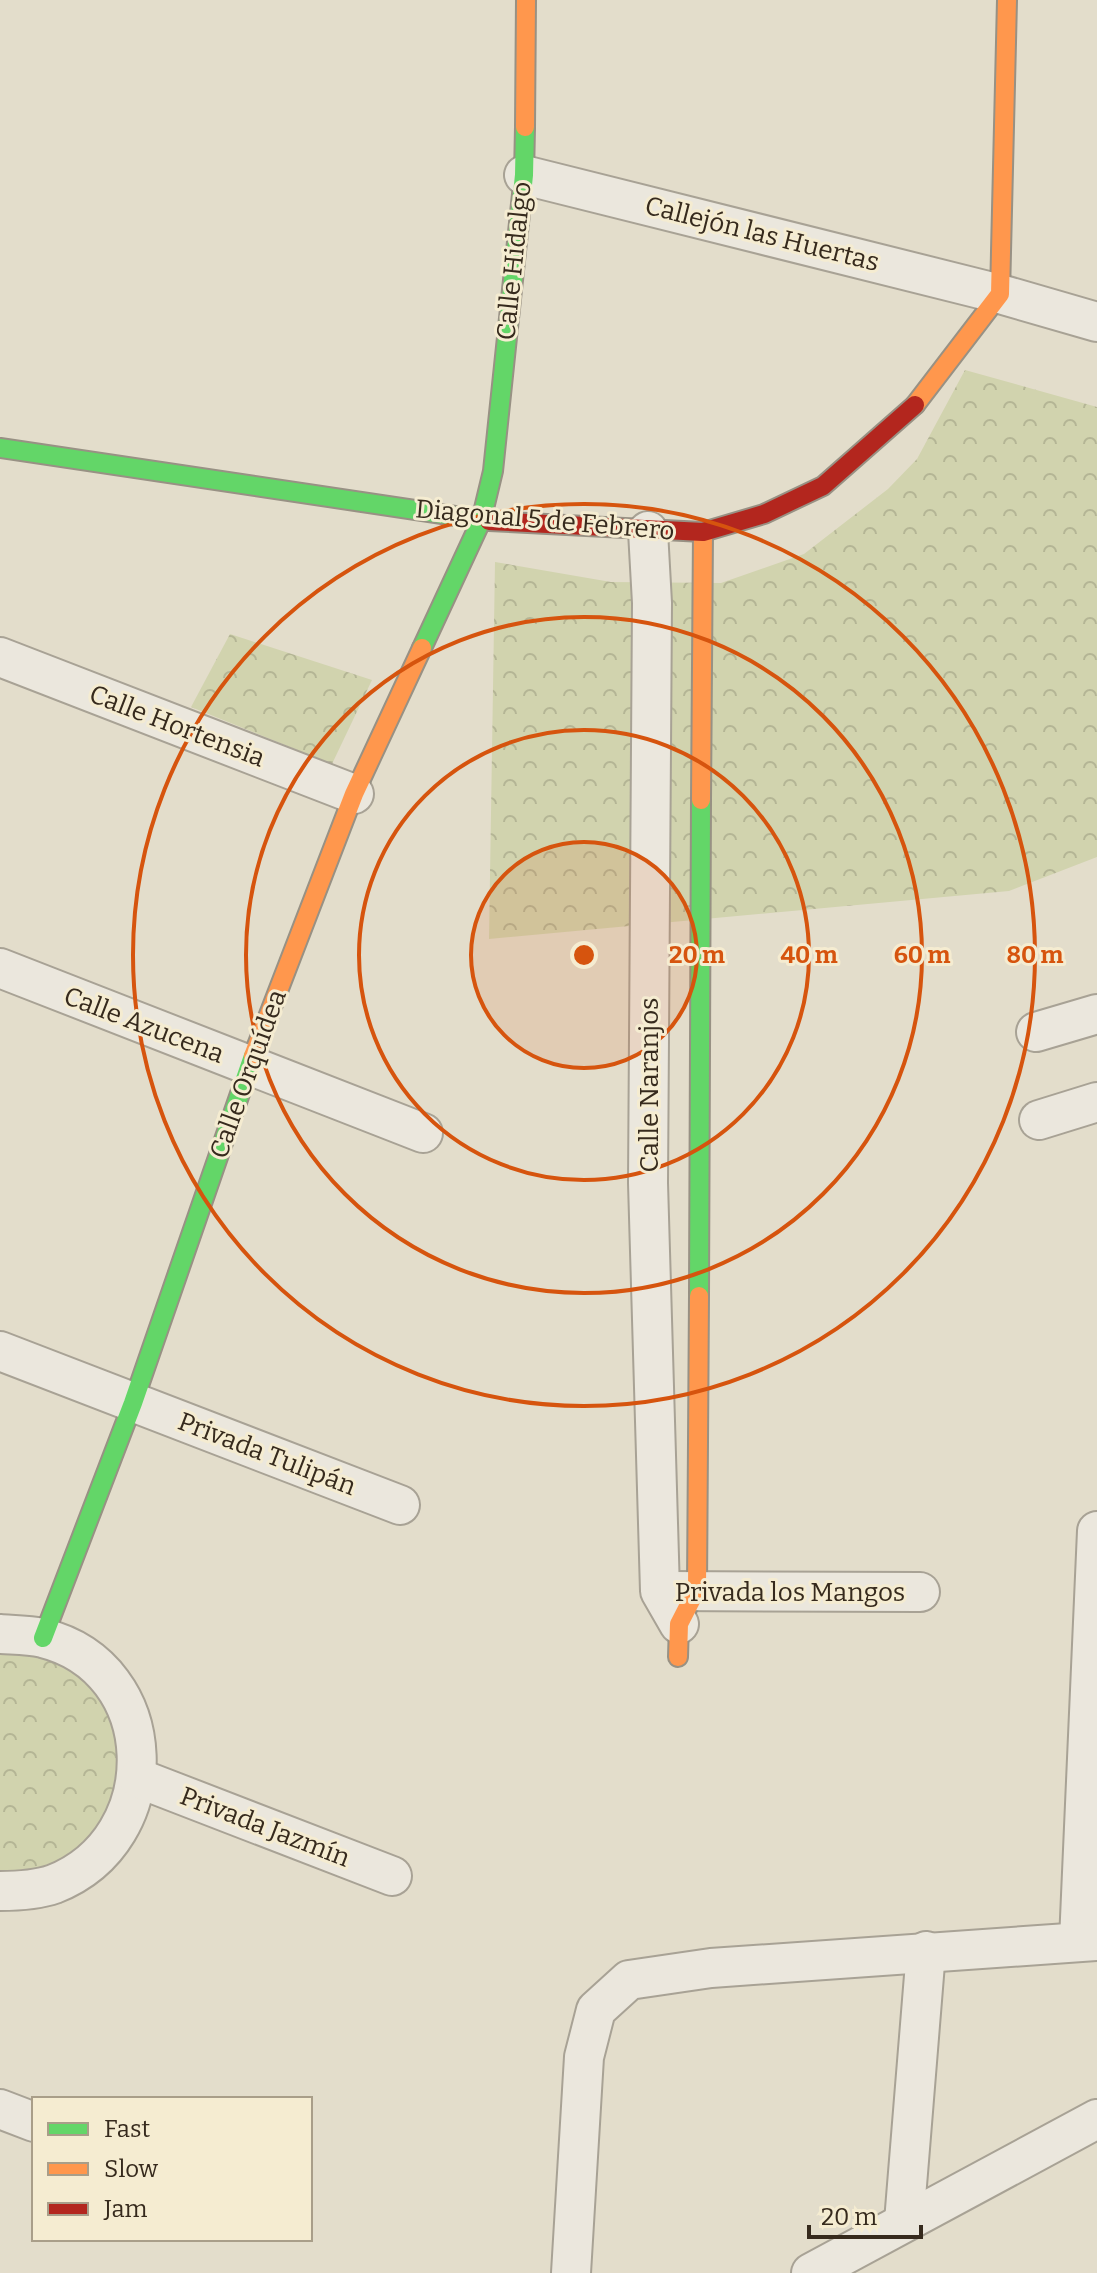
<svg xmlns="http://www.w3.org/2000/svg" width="1097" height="2273" font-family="Bitter,serif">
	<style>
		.park { fill: url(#park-crowns) }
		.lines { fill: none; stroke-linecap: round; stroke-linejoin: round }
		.street-casing { stroke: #a8a295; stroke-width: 42 }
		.fast-casing { stroke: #989184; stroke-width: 22 }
		.slow-casing { stroke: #989184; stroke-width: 22 }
		.jam-casing { stroke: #989184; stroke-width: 22 }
		.street { stroke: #ebe7dd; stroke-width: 38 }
		.fast { stroke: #63d668; stroke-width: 18 }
		.slow { stroke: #ff974d; stroke-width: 18 }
		.jam { stroke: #b3261e; stroke-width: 18 }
		.ring { fill: none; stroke: #d6540e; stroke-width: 4 }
		.labels { text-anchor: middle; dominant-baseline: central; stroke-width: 6; stroke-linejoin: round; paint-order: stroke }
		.street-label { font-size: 26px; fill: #362a1d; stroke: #f5ecd1 }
		.centre { fill: #d6540e; stroke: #f5ecd1; stroke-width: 4 }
		.ring-label { font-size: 24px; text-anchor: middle; font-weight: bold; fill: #d6540e; stroke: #f5ecd1; stroke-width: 6; stroke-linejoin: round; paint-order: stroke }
	</style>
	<defs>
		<pattern id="park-crowns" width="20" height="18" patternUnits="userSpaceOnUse" patternTransform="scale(2)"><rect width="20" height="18" fill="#d1d3ae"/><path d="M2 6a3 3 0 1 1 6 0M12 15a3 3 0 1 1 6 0" fill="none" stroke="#b4b595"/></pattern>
	</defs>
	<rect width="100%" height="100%" fill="#e3ddcb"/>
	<g class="park">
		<polygon points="965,370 1097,407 1097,857 1009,891 489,939 495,562 611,582 721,583 804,554 888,489 917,459"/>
		<polygon points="230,634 372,680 332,764 191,707"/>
		<polygon points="16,1651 51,1657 83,1673 108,1698 128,1765 105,1831 47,1871 0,1873 0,1654"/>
	</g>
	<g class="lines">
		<defs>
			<g id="street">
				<polyline points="524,175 1000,294 1097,322"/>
				<polyline points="648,531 652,603 648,1183 660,1591 679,1624"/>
				<polyline points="0,657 354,794"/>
				<polyline points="0,968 423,1133"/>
				<polyline points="1036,1032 1097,1014"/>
				<polyline points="1039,1120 1097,1102"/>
				<polyline points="0,1351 400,1505"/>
				<polyline points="667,1591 920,1592"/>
				<path d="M0 1634C14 1635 29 1635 43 1638 164 1668 168 1839 54 1884 37 1890 18 1891 0 1891"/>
				<polyline points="138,1778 392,1876"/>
				<polyline points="1079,1941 1097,1531"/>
				<polyline points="0,2109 34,2122"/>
				<polyline points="904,2222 926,1951"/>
				<polyline points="571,2273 584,2057 596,2010 629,1980 711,1968 1097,1941"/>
				<polyline points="811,2273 1097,2119"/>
			</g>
			<g id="fast">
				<polyline points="0,448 489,521"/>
				<polyline points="422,648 481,521 493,471 524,175 525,127"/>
				<polyline points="699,1296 701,800"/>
				<polyline points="43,1638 133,1403 253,1056"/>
			</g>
			<g id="slow">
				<polyline points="525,127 526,0"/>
				<polyline points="915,405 1000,294 1007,0"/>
				<polyline points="701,800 703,532"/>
				<polyline points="253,1056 354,794 422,648"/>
				<polyline points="678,1657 679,1624 697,1589 699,1296"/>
			</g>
			<polyline id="jam" points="489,521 703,532 764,514 823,486 915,405"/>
		</defs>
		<use href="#street" class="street-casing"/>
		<use href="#fast" class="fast-casing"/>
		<use href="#slow" class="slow-casing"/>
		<use href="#jam" class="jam-casing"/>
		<use href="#street" class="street"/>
		<use href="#fast" class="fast"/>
		<use href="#slow" class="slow"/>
		<use href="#jam" class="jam"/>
	</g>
	<circle cx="584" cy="955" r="113" fill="#d6540e" fill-opacity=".12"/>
	<g class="ring">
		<circle cx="584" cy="955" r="113"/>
		<circle cx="584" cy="955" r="225"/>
		<circle cx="584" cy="955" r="338"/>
		<circle cx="584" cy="955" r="451"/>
	</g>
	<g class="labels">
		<g class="street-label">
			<text transform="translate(762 234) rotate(14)">Callejón las Huertas</text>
			<text transform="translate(514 261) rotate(-84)">Calle Hidalgo</text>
			<text transform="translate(545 520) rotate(5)">Diagonal 5 de Febrero</text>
			<text transform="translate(177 726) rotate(21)">Calle Hortensia</text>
			<text transform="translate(144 1025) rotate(21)">Calle Azucena</text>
			<text transform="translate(248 1074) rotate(-70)">Calle Orquídea</text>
			<text transform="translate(649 1085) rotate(-90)">Calle Naranjos</text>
			<text transform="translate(267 1454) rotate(21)">Privada Tulipán</text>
			<text x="790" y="1592">Privada los Mangos</text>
			<text transform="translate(265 1827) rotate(21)">Privada Jazmín</text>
		</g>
	</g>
	<circle cx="584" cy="955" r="12" class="centre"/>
	<g class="ring-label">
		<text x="697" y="963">20 m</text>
		<text x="809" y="963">40 m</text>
		<text x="922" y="963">60 m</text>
		<text x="1035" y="963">80 m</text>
	</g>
	<rect x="32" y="2097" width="280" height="144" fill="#f5ecd1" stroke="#a99e89" stroke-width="2"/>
	<rect x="48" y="2123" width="40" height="12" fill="#63d668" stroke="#a99e89" stroke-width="2"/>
	<text x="104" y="2137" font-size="24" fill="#362a1d">Fast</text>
	<rect x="48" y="2163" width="40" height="12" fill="#ff974d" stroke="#a99e89" stroke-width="2"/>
	<text x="104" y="2177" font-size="24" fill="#362a1d">Slow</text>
	<rect x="48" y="2203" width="40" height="12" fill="#b3261e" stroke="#a99e89" stroke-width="2"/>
	<text x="104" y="2217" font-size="24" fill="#362a1d">Jam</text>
	<path d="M809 2225v12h112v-12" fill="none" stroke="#362a1d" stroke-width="4"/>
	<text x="821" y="2225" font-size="24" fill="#362a1d" stroke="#f5ecd1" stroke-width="6" paint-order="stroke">20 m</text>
</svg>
